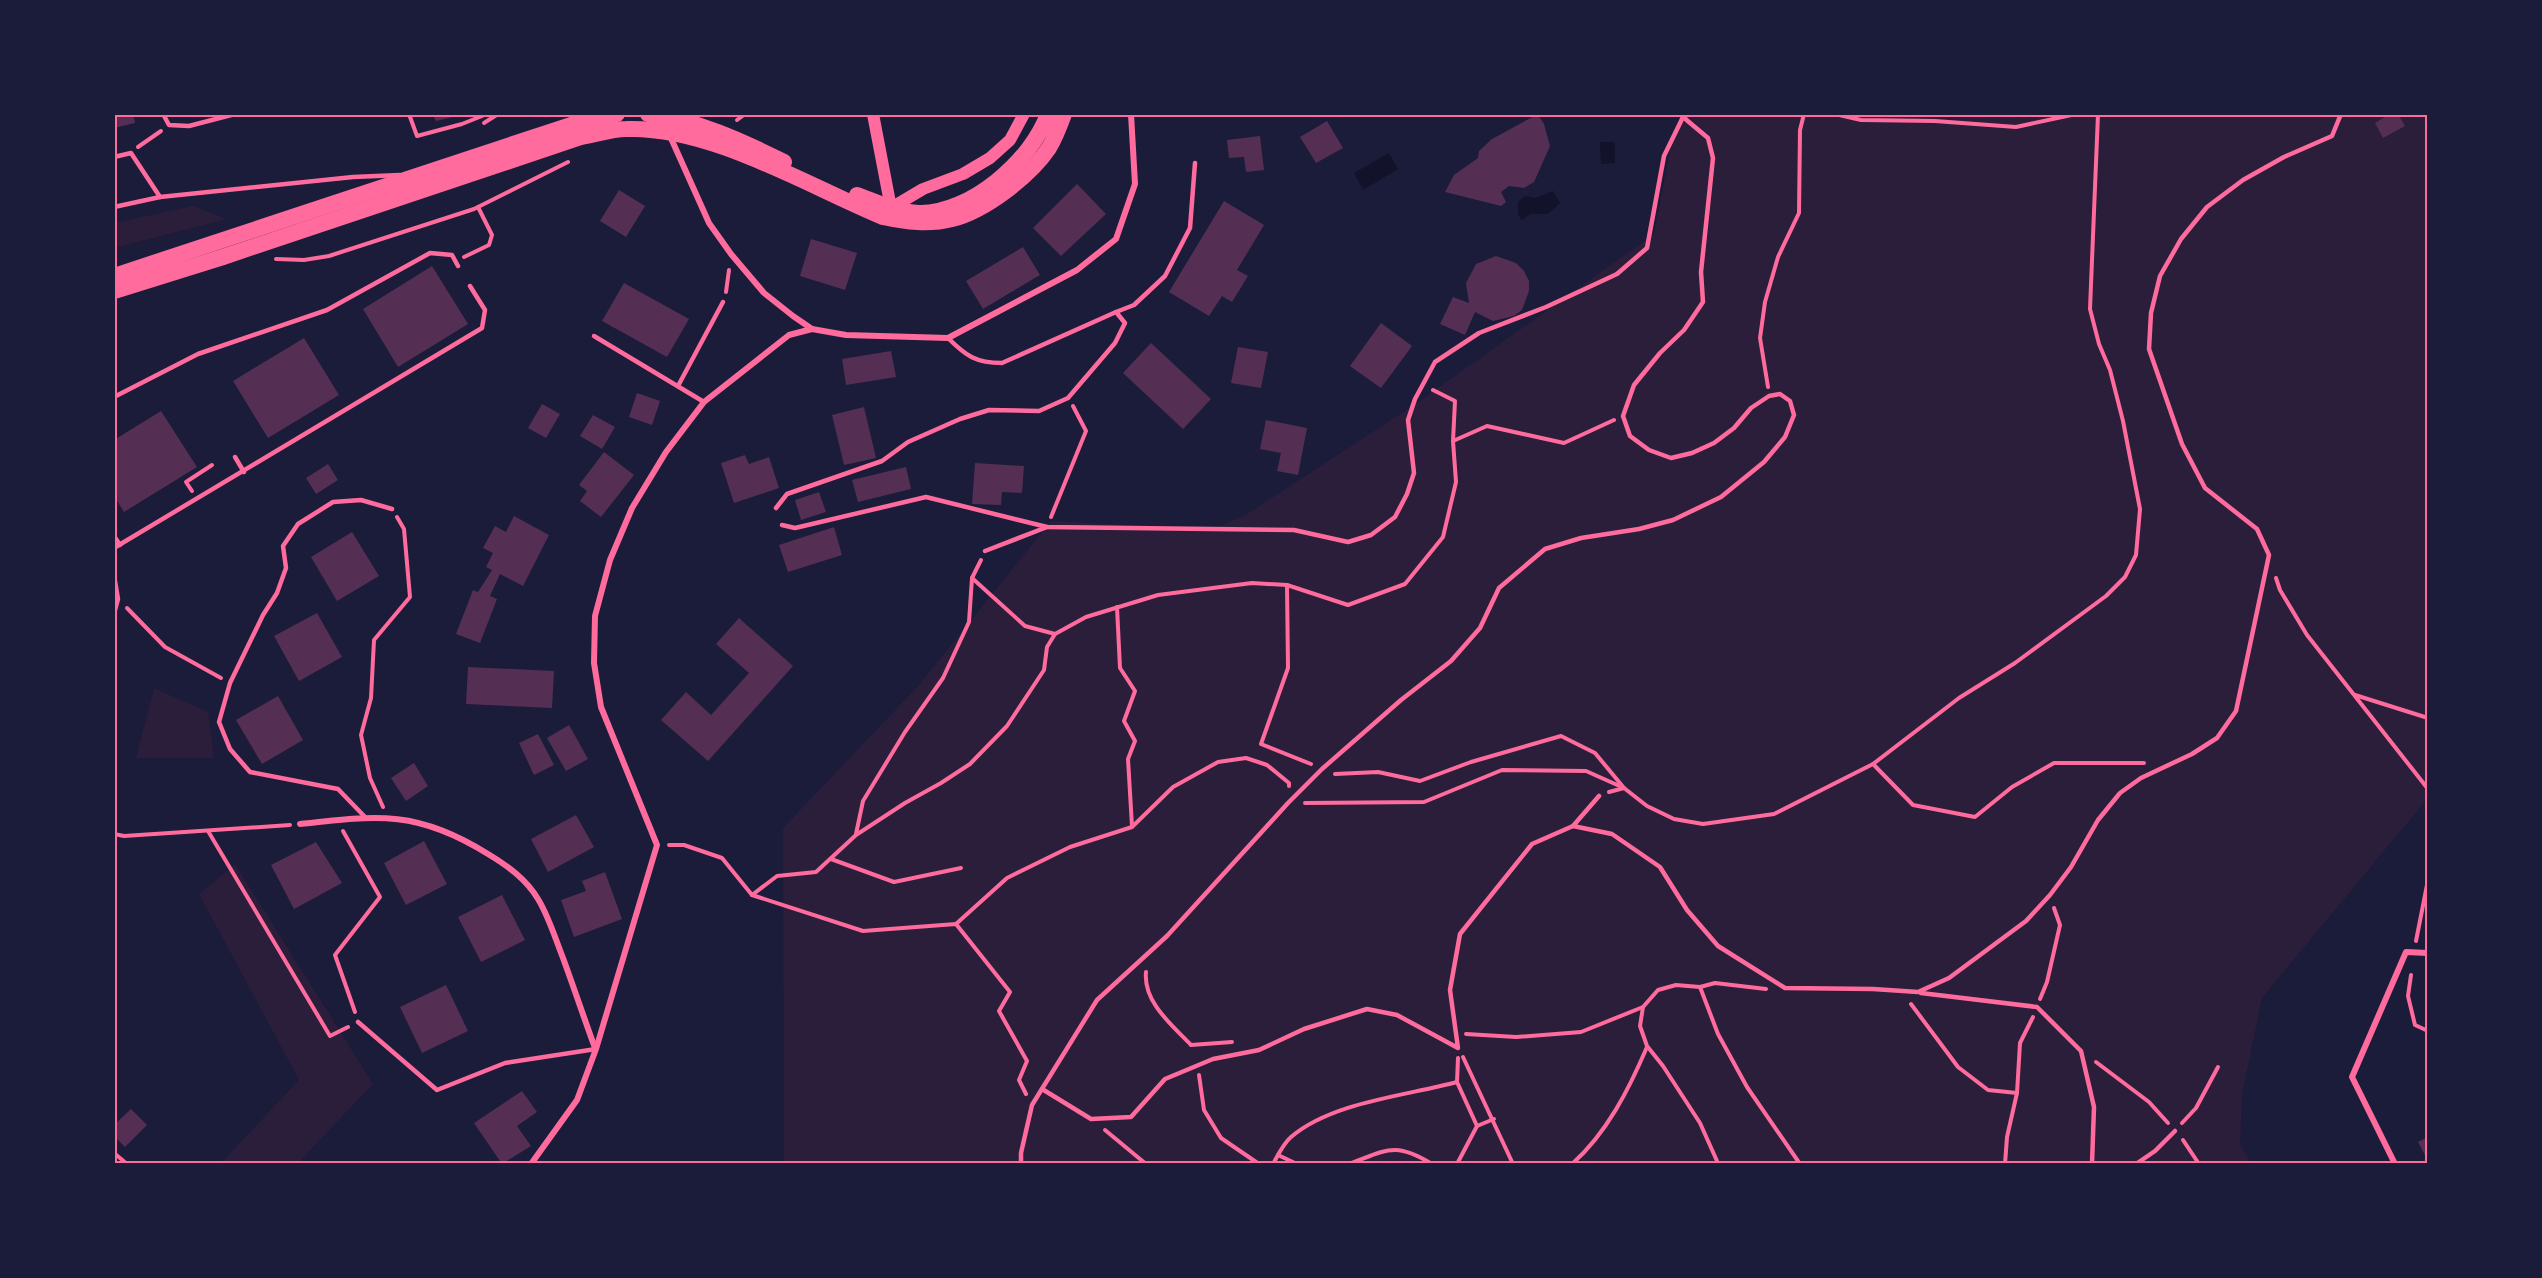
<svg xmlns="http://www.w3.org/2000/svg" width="2542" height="1278" font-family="'IBM Plex Sans',sans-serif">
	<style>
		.green { fill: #2a1e3b }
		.water { fill: #12122b }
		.building { fill: #542f53 }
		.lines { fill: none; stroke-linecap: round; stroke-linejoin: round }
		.path { stroke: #ff6b9d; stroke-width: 4 }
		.service { stroke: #ff6b9d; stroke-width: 4.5 }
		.minor { stroke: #ff6b9d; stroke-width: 6 }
		.secondary { stroke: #ff6b9d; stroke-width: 12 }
		.trunk { stroke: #ff6b9d; stroke-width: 16 }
		.neatline { fill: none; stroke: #ff6b9d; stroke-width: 2 }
	</style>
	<rect width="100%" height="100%" fill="#1b1b3a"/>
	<g class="green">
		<polygon points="1693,114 2428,114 2428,798 2262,998 2242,1095 2240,1144 2251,1164 784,1164 783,828 918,686 1051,521 1213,529 1247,514 1417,403 1654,234 1674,130"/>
		<polygon points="193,206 227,219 114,248 114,223"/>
		<polygon points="154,688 208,712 214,758 136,758"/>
		<polygon points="235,864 373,1084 297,1164 220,1164 299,1080 199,894"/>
	</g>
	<g class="water">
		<polygon points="1600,142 1615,142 1615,163 1601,164"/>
		<polygon points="1389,153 1398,169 1363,190 1354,173"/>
		<polygon points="1553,191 1560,203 1548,214 1530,214 1522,220 1518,214 1518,202 1525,196 1536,198"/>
	</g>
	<g class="building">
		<polygon points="114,114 133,114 135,123 114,128"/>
		<polygon points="432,114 462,114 462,115 436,121"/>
		<polygon points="2390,114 2398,114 2405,126 2383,138 2375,123"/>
		<polygon points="1534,116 1539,116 1544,124 1550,146 1534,182 1524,188 1509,186 1501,192 1506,202 1501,206 1445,192 1454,175 1478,158 1479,151 1492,139"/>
		<polygon points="1327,121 1343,148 1316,163 1300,137"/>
		<polygon points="1260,136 1264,170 1246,172 1244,157 1229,158 1227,140"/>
		<polygon points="1077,184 1106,214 1061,256 1033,228"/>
		<polygon points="619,190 645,206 626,237 600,221"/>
		<polygon points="1224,201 1264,225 1237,270 1248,276 1232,302 1222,296 1209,316 1169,292"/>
		<polygon points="811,239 857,253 845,290 800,276"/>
		<polygon points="1023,247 1040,275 983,309 966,281"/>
		<polygon points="1496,256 1516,263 1524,271 1529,281 1529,291 1522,310 1514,316 1493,321 1475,312 1465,335 1440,324 1453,297 1469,303 1466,283 1476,264"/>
		<polygon points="432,266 468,324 398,367 363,309"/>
		<polygon points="624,283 689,319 667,357 602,321"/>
		<polygon points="1381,323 1412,346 1381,388 1350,366"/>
		<polygon points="304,338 339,395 268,438 233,381"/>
		<polygon points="1151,343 1211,399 1183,429 1123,373"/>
		<polygon points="1238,347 1268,352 1261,388 1231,383"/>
		<polygon points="891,351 896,377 846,385 842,359"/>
		<polygon points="637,393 660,401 652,425 629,417"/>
		<polygon points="542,404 560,414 546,438 528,428"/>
		<polygon points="864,407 876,458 844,465 832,415"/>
		<polygon points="161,411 197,467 124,512 114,496 114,440"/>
		<polygon points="593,415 615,427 602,449 580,436"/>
		<polygon points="1266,420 1307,428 1298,475 1277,471 1281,453 1260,449"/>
		<polygon points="604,452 634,475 601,517 580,501 587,491 579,485"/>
		<polygon points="745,455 749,464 769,457 779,488 734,503 721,463"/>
		<polygon points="975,463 1024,466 1022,493 1002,492 1001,505 972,504"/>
		<polygon points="328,464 338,480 316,494 306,478"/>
		<polygon points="906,467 911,489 858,502 852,480"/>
		<polygon points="819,492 826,512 801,520 795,500"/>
		<polygon points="514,516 549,535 523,586 500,574 490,596 497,599 480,643 456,634 473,590 478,592 492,570 486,567 493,553 483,548 495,526 506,532"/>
		<polygon points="834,527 842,555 788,572 779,545"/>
		<polygon points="352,532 379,576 337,601 311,557"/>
		<polygon points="317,613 342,657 299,681 274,636"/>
		<polygon points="739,618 793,666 708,761 661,720 686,692 711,715 749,673 716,644"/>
		<polygon points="468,667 554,671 552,708 466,704"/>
		<polygon points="278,696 303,740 262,764 236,720"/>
		<polygon points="569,725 588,759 566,771 547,738"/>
		<polygon points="538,734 554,765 534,775 519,743"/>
		<polygon points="414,763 428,786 406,801 391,778"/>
		<polygon points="576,815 594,847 548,872 531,839"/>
		<polygon points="424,841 447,884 406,905 384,863"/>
		<polygon points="316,842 342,883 294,909 271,865"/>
		<polygon points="605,872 622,919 574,937 561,900 586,891 582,881"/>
		<polygon points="502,895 525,940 481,962 458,917"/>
		<polygon points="446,985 468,1031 422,1053 400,1007"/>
		<polygon points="522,1091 537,1112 517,1126 531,1146 502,1164 474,1123"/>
		<polygon points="131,1109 147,1125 125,1147 114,1136 114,1125"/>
		<polygon points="2428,1137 2428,1161 2418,1142"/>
	</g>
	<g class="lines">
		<g class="path">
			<polyline points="409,114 417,136 462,124 487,114"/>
			<polyline points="1835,114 1861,120 1935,121 2016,127 2076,114"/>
			<polyline points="737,120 745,114"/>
			<polyline points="484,123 498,114"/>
			<polyline points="138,147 161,131"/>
			<polyline points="464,257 489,245 492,235 478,207"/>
			<polyline points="276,259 304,260 329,256 474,209 568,162"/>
			<polyline points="726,292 729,270"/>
			<polyline points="1768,387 1760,338 1765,302 1778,257 1799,213 1800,130 1804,114"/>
			<polyline points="1453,441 1487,426 1564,443 1614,420"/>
			<polyline points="192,491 186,482 212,465"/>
			<polyline points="1051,517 1086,431 1073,406"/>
			<polyline points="981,560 972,578 1025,626 1055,634"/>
			<polyline points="2276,578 2280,590 2307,635 2428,789"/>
			<polyline points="1287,585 1288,668 1261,744 1311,764"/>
			<polyline points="1117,607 1120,668 1135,691 1124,721 1135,741 1128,759 1132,826"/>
			<polyline points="127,608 165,647 221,678"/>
			<polyline points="2355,695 2428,718"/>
			<polyline points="1873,764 1959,698 2015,663 2106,596 2125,577 2136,555 2140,509 2123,421 2110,370 2099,344 2090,309 2098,114"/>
			<polyline points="1335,774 1378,772 1420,781 1471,762 1561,736 1595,753 1624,788 1609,792"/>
			<polyline points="1305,803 1424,802 1502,770 1586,771 1624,788 1647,806 1674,819 1703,824 1774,814 1873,764 1913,805 1975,817 2012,787 2054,763 2144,763"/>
			<polyline points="383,807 370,778 361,735 371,698 374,640 410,597 404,529 397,517"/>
			<polyline points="208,831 330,1036 348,1027"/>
			<polyline points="343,831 380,897 335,955 355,1012"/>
			<polyline points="114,834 124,836 290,825"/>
			<polyline points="856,834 863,801 905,732 943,678 969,622 972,578"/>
			<polyline points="669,845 684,845 722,858 752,895 863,931 956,924 1010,992 999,1011 1027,1061 1019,1080 1026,1094"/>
			<polyline points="831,859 894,882 961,868"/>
			<polyline points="752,895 777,876 816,872 856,835 905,803 941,783 970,764 1007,726 1044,670 1047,647 1055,634 1086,617 1158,595 1252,583 1287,585 1348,605 1405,584 1443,537 1456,482 1453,441 1455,401 1433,390"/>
			<polyline points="956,924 1007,878 1070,847 1132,827 1173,787 1218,762 1246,758 1267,765 1289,783 1289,786"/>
			<polyline points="2416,941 2428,880"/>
			<path d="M1146 972C1143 1002 1172 1025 1191 1045L1232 1042"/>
			<polyline points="2411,975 2408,996 2415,1025 2428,1031"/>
			<polyline points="1700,987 1718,1034 1747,1087 1800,1164"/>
			<polyline points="2040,999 2047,982 2060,925 2054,908"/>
			<polyline points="1911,1004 1958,1067 1988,1090 2017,1093"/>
			<polyline points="1466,1034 1516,1037 1581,1032 1643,1007"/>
			<polyline points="1463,1057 1513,1164"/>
			<polyline points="2096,1062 2149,1102 2168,1123"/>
			<polyline points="1199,1075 1204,1110 1221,1138 1259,1164"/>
			<polyline points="2182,1123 2196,1108 2218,1067"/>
			<polyline points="1477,1126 1494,1119"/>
			<polyline points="1105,1130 1146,1164"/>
			<polyline points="2183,1140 2199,1164"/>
			<polyline points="114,1153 127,1164"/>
			<polyline points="1278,1155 1297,1164"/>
			<path d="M1273 1164C1278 1155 1283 1144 1291 1137 1332 1102 1405 1096 1457 1082"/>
			<path d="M1349 1164C1387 1150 1395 1141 1432 1164"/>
			<polyline points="1457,1164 1477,1126 1457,1082 1458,1058"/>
			<path d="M1572 1164C1607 1133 1629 1089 1647 1047"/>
			<polyline points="1716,1164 1717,1161 1700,1123 1663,1066 1647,1046 1640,1026 1643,1007 1658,990 1676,985 1700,987 1715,983 1766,989"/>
			<polyline points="2005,1164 2007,1137 2017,1093 2020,1043 2033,1017"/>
		</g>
		<g class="service">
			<polyline points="163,114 169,125 189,126 235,114"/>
			<polyline points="114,157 131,153 160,197"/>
			<polyline points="114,207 160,197 353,177 400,175"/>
			<polyline points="1116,312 1134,305 1165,276 1190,228 1195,163"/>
			<polyline points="594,336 704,402"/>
			<polyline points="678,386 723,302"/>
			<polyline points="114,397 198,354 327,310 430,253 452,255 458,266"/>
			<polyline points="235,457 244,472"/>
			<path d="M776 508 787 494 882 461 908 442 960 419 989 410 1039 411 1068 398 1115 343 1125 323 1116 312 1002 363C976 363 966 356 948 338"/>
			<polyline points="782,525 795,528 926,497 1047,527 1294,530 1348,542 1371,535 1395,517 1407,494 1414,473 1408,420 1415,399 1435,362 1479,333 1546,307 1617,274 1647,248 1664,156 1683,117 1689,114"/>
			<polyline points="114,536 120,545"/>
			<polyline points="114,548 482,328 485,310 470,286"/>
			<polyline points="985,551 1047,527"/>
			<polyline points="114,575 118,599 114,614"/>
			<polyline points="365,817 338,789 250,772 230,749 219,722 230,683 263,615 277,593 286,568 283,546 298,524 333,502 361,500 392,509"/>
			<polyline points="1573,826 1612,834 1660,867 1687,910 1718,946 1785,988 1873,989 1918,992 1949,978 2026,921 2050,895 2071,867 2098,820 2120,793 2141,778 2192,754 2217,738 2236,711 2269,555 2257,529 2205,488 2182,444 2149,349 2151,313 2160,276 2181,239 2207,207 2243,180 2284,157 2332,136 2341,114"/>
			<polyline points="1921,993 2037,1007 2081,1051 2094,1107 2092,1164"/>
			<polyline points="358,1022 437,1090 505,1063 596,1049"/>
			<polyline points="1042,1089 1091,1119 1131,1117 1165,1079 1213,1059 1259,1050 1304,1029 1367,1009 1397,1015 1458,1048 1450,990 1460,934 1532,844 1573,826 1599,796"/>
			<polyline points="1021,1164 1021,1153 1032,1105 1097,1000 1167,936 1288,803 1322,769 1401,700 1451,661 1480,628 1499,588 1545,549 1581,538 1639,529 1673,520 1721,497 1764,462 1785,437 1794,415 1790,401 1780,394 1769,396 1751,408 1734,428 1714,443 1692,453 1671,458 1649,450 1630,436 1623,416 1634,385 1660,353 1684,330 1703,302 1701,272 1713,158 1708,138 1683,117"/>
			<polyline points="2136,1164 2155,1151 2175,1131"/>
		</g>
		<g class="minor">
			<polyline points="670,136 709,223 731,254 764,293 793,316 812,329 846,335 948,338 1077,270 1116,239 1135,184 1131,114"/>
			<path d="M300 824C378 815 418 810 488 854 508 866 526 879 538 899 549 917 555 938 563 958 574 988 584 1018 595 1048"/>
			<polyline points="531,1164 577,1100 596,1049 657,845 601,707 594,663 595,616 610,560 632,508 666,452 704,402 789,335 812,329"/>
			<polyline points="2395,1164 2352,1077 2406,952 2428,953"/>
		</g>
		<polyline class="secondary" points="873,114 891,208 923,189 963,174 990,158 1010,140 1024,114"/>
		<g class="trunk">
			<path d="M648 114C696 120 740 140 784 162"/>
			<path d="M857 195C876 202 897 212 919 213 970 214 1032 160 1048 114"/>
			<polyline points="114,276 580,122 617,114"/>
			<path d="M114 291 223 257 581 137C595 135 611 129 626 129 710 126 806 185 883 217 906 222 929 225 952 219 985 211 1030 176 1049 148 1055 138 1060 125 1064 114"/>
		</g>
	</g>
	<rect width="2542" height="1278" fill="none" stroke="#1b1b3a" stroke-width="231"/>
	<rect x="116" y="116" width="2310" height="1046" class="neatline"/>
</svg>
